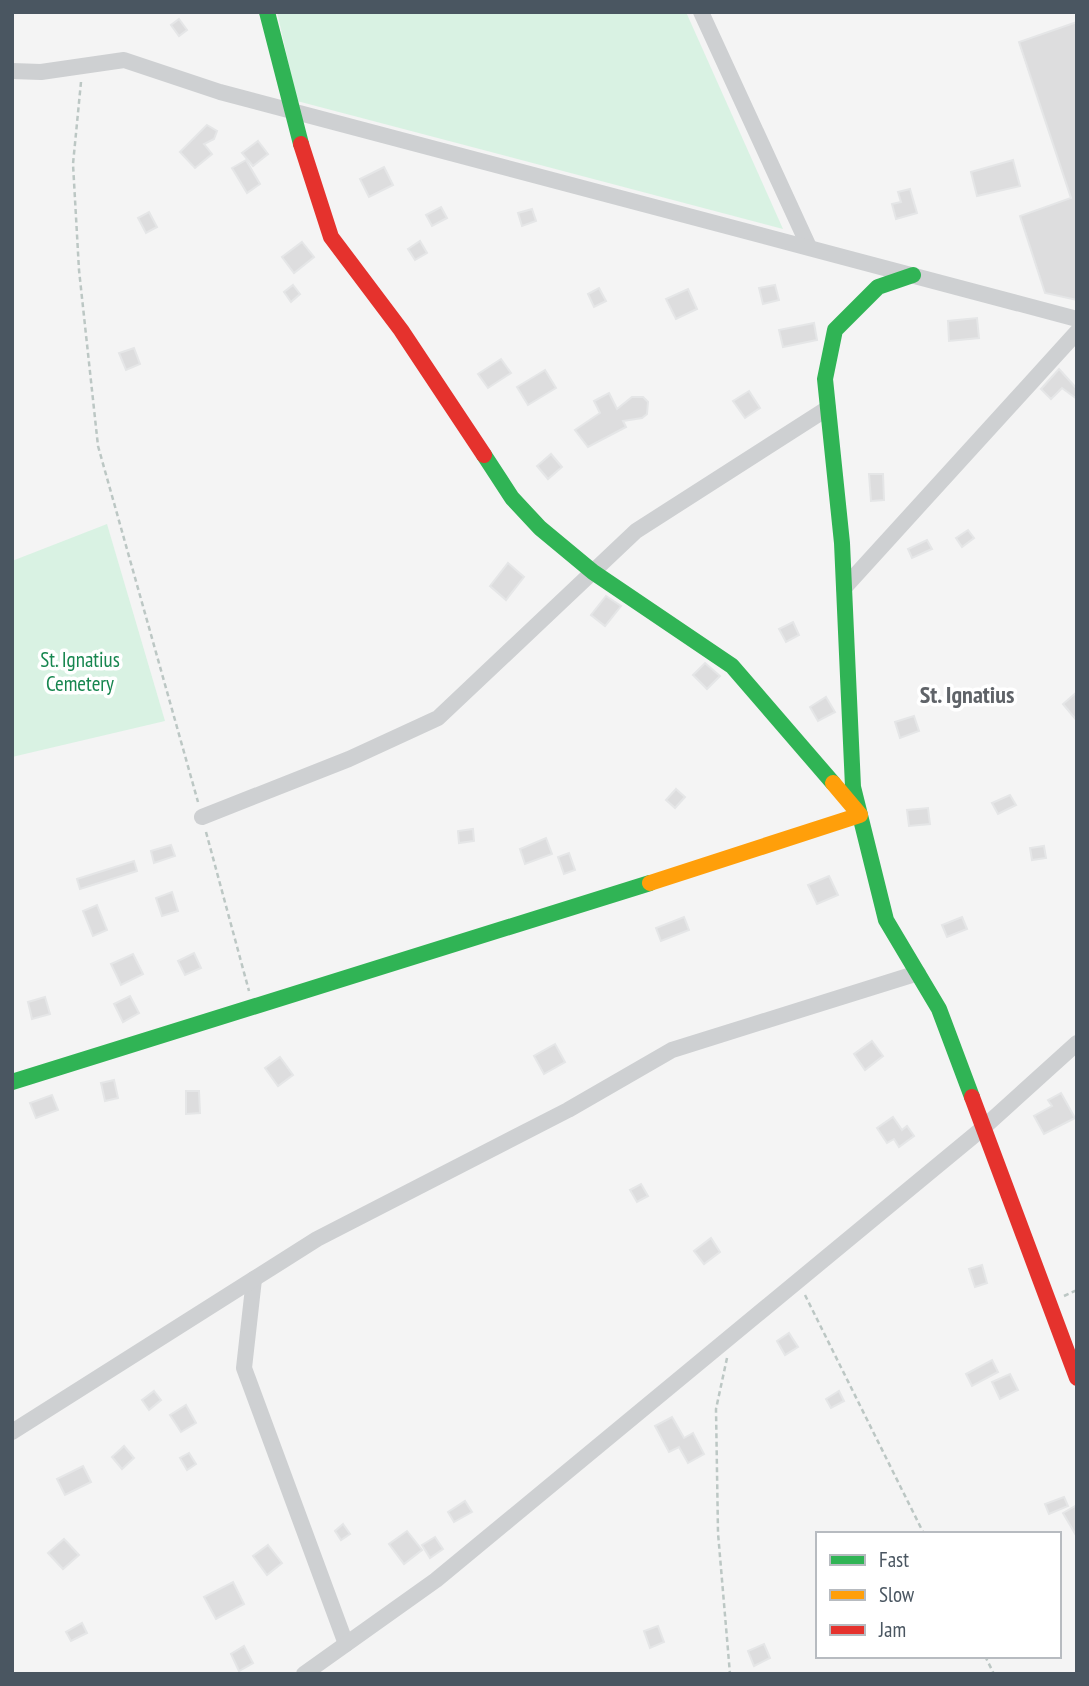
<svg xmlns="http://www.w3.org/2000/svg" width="1089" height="1686" font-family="'PT Sans Narrow',sans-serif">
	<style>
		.green { fill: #d9f2e3 }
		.building { fill: #ddddde; stroke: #e5e6e7; stroke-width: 2 }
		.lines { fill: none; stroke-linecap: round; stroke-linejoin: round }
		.path { stroke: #bcc7c4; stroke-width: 2.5; stroke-dasharray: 5 3.5; stroke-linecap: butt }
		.street { stroke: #ced0d2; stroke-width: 16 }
		.fast { stroke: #30b455; stroke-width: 16 }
		.slow { stroke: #ff9f0a; stroke-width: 16 }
		.jam { stroke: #e5322d; stroke-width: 16 }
		.labels { text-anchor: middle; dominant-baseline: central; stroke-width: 7; stroke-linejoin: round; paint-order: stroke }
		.park-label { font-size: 21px; fill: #17864f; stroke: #fff }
		.quarter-label { font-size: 24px; font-weight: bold; fill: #5f6368; stroke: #fff }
	</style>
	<rect width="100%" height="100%" fill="#f4f4f4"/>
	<g class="green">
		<polygon points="277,12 686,12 783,229 297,101"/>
		<polygon points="107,524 165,721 12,757 12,561"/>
	</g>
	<g class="building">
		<polygon points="179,19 187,30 179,36 171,25"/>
		<polygon points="1077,22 1077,300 1045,293 1020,216 1071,198 1019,42"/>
		<polygon points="207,125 217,131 214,139 204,144 212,154 195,168 180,152"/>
		<polygon points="258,141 268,154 253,166 242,153"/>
		<polygon points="246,160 260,184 247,193 232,168"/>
		<polygon points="1013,160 1020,186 977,196 971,172"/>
		<polygon points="384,167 393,185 369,197 360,179"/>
		<polygon points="910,189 917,213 896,219 892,204 901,202 898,192"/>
		<polygon points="441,207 447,218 432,226 426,215"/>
		<polygon points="532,209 536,221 522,226 518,213"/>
		<polygon points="149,212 157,227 146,233 138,218"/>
		<polygon points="420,241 427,253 415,260 408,249"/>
		<polygon points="302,242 314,257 294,273 282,257"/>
		<polygon points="293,285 300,294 291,302 284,292"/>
		<polygon points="775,285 779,300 763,304 759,288"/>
		<polygon points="599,288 606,301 594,307 588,294"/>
		<polygon points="688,289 697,309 676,319 666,299"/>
		<polygon points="977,318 979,338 949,341 948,321"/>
		<polygon points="814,323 817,340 783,347 779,330"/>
		<polygon points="134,348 140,364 126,370 119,353"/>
		<polygon points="501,359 511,373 488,388 478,374"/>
		<polygon points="1059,369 1077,389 1077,399 1062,388 1051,399 1041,389"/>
		<polygon points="545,370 556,388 528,405 517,387"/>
		<polygon points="749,391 760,408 745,418 733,401"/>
		<polygon points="609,393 617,409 632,397 643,397 648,402 647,414 642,418 623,421 626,427 588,447 575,430 600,413 594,401"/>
		<polygon points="551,454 562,467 548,479 537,466"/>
		<polygon points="869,474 883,474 884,500 871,501"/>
		<polygon points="968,530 974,538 962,547 956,538"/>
		<polygon points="927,540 932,549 912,558 908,549"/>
		<polygon points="508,563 524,577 506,600 490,586"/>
		<polygon points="606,596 621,606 605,626 591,615"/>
		<polygon points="793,622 799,635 786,642 779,629"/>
		<polygon points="705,663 720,676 707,689 693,675"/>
		<polygon points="1077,692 1077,721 1063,704"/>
		<polygon points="826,697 835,712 818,721 810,707"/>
		<polygon points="914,716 919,731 900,738 895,722"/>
		<polygon points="676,789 685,797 675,808 666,800"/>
		<polygon points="1010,795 1016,805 998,814 992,803"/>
		<polygon points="928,808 930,824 909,826 907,810"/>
		<polygon points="473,829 474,841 459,843 458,831"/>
		<polygon points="546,838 552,854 525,864 520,849"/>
		<polygon points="171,845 175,856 154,863 151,851"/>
		<polygon points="1044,846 1046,858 1032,860 1030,848"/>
		<polygon points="569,853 575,870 564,874 558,857"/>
		<polygon points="134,861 137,871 80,889 77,879"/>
		<polygon points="829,876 838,895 817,904 808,885"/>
		<polygon points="172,892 178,911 162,916 156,898"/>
		<polygon points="97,905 107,930 93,936 83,911"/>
		<polygon points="684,917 689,930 661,941 656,928"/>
		<polygon points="962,917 967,929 947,937 942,925"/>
		<polygon points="194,953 201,968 185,975 178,961"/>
		<polygon points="133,954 143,974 121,985 111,964"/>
		<polygon points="130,996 139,1013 123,1022 114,1004"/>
		<polygon points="45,997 50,1014 32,1019 28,1002"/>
		<polygon points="872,1041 883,1056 865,1070 854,1054"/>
		<polygon points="555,1044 565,1062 544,1074 534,1056"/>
		<polygon points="280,1057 293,1075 278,1086 265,1068"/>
		<polygon points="114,1080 118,1098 105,1101 101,1083"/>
		<polygon points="186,1091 199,1091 200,1113 186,1114"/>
		<polygon points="1061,1093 1075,1118 1044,1134 1034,1116 1052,1106 1048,1100"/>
		<polygon points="52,1095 58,1110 36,1118 30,1103"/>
		<polygon points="893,1117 902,1130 907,1126 914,1136 899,1147 894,1139 887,1143 877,1128"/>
		<polygon points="641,1184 648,1196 637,1202 630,1190"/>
		<polygon points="711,1238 720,1252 704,1264 694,1251"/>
		<polygon points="982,1265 987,1283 975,1287 969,1269"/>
		<polygon points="789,1333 798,1347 785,1355 777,1341"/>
		<polygon points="992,1360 998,1372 972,1386 966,1374"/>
		<polygon points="1010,1374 1018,1390 1000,1399 992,1382"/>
		<polygon points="154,1391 161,1400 149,1410 142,1400"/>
		<polygon points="839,1391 844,1401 831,1408 826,1399"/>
		<polygon points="186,1405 196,1423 181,1432 170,1415"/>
		<polygon points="672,1417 684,1438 693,1433 704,1454 688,1463 679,1447 669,1452 655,1426"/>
		<polygon points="124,1446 134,1458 122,1469 112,1457"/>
		<polygon points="189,1453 196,1464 187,1470 180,1458"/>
		<polygon points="83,1466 91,1482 65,1495 57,1479"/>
		<polygon points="1064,1497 1068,1506 1049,1514 1045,1504"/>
		<polygon points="465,1501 472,1512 454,1522 448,1512"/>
		<polygon points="1077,1505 1077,1537 1063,1513"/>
		<polygon points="343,1524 350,1534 341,1540 335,1531"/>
		<polygon points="407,1531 422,1550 404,1564 389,1544"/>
		<polygon points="435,1537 443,1549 430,1558 422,1545"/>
		<polygon points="64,1539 79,1555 63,1569 48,1553"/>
		<polygon points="268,1545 282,1563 267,1575 253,1556"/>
		<polygon points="233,1582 244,1604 216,1619 204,1597"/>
		<polygon points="82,1623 87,1633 71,1641 66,1632"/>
		<polygon points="658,1626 664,1642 650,1648 644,1631"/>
		<polygon points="764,1644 770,1658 754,1666 748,1651"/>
		<polygon points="244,1646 253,1663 239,1671 231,1654"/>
	</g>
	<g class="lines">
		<g class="path">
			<polyline points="81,82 73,164 79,270 98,446 198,802"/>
			<polyline points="206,832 249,991"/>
			<polyline points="805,1295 924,1534"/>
			<polyline points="1064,1296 1077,1290"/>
			<polyline points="727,1358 716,1409 718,1533 730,1674"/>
			<polyline points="985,1656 994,1674"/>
		</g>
		<g class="street">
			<polyline points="701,12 809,247"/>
			<polyline points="12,71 41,72 124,60 220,92 1077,319"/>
			<polyline points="844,588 1077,332"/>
			<polyline points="202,817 349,759 438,718 636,531 828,408"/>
			<polyline points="254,1279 244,1368 346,1644"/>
			<polyline points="12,1432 317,1239 568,1110 672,1050 918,973"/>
			<polyline points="304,1674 436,1580 983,1128 1077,1043"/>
		</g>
		<g class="fast">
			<polyline points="267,12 301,144"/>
			<polyline points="913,275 878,287 835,330 825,379 842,543 853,787 886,920 939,1009 972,1097"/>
			<polyline points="484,455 512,498 540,528 593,572 732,666 833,783"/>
			<polyline points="12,1082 650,883"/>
		</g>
		<polyline class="slow" points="650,883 860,815 833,783"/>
		<g class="jam">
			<polyline points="301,144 331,237 401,330 484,455"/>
			<polyline points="972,1097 1077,1378"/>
		</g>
	</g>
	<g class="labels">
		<g class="park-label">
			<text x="80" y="659">St. Ignatius<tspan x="80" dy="24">Cemetery</tspan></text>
		</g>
		<g class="quarter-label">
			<text x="967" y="694">St. Ignatius</text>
		</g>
	</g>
	<rect width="1089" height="1686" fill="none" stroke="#4a5661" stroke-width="28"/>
	<rect x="816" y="1532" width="245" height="126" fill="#ffffff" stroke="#b7bbc0" stroke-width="2"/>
	<rect x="830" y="1555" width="35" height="10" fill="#30b455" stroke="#b7bbc0" stroke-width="2"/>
	<text x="879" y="1567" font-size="21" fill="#4a5661">Fast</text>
	<rect x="830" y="1590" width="35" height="10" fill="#ff9f0a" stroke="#b7bbc0" stroke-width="2"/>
	<text x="879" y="1602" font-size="21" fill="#4a5661">Slow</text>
	<rect x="830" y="1625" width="35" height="10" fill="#e5322d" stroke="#b7bbc0" stroke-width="2"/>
	<text x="879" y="1637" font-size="21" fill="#4a5661">Jam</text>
</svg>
